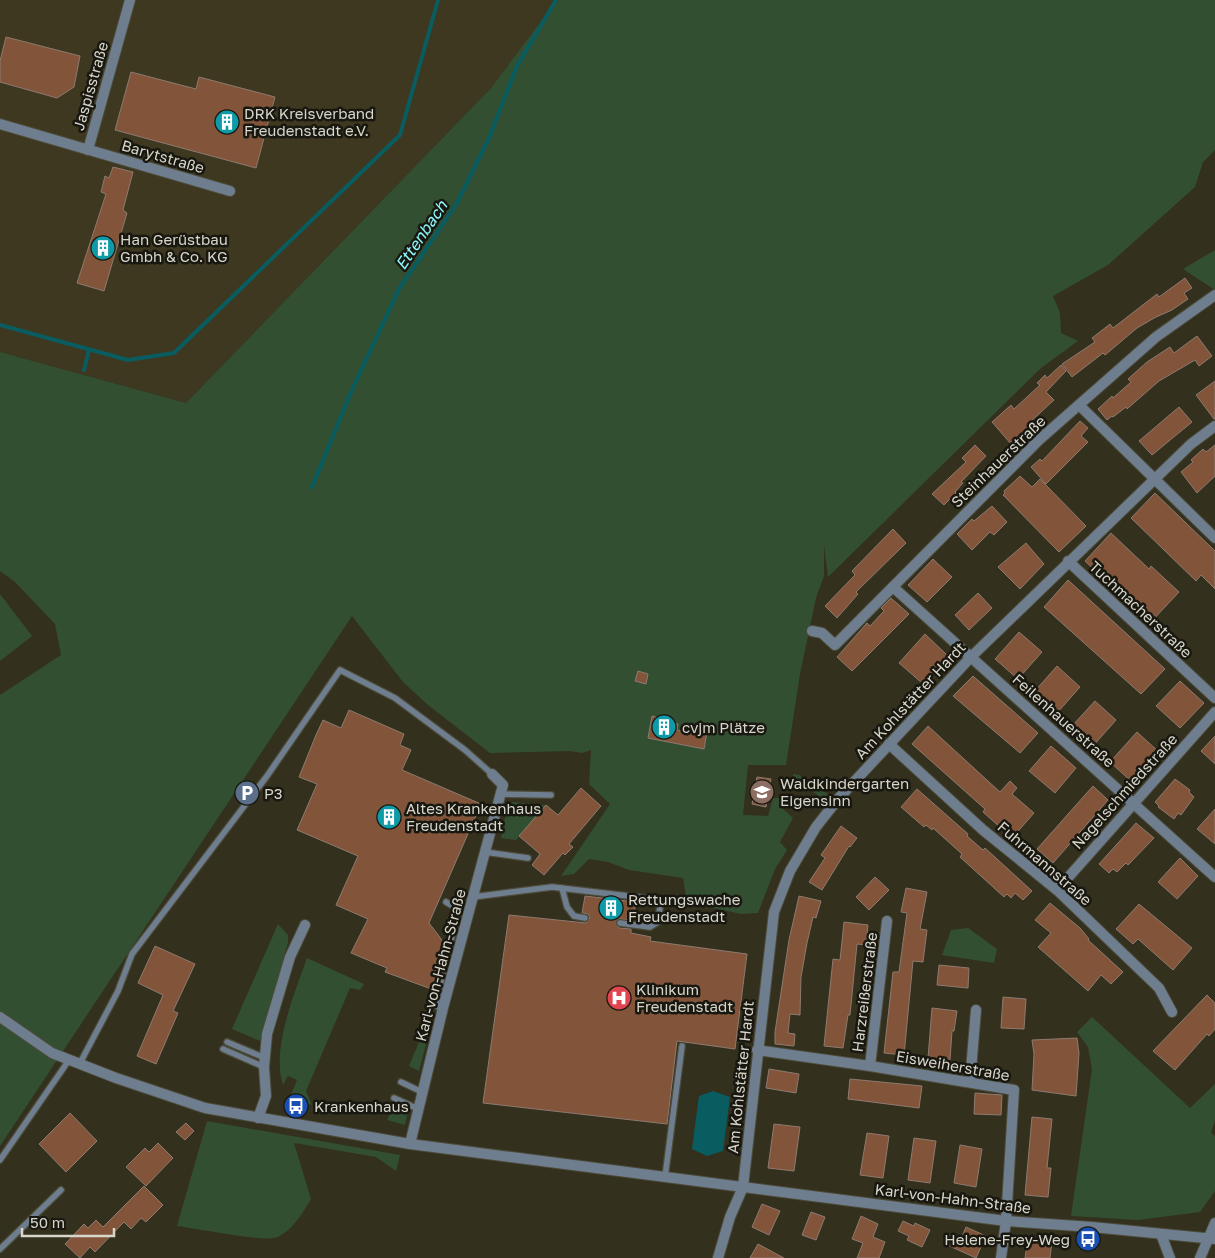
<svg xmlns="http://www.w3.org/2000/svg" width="1215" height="1258" font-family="'Golos Text',sans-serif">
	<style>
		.built { fill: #3d381f }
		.green { fill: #334f32 }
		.water { fill: #095d60 }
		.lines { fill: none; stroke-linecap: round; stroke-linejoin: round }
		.stream { stroke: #095d60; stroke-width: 4 }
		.building { fill: #82553b; stroke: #8e7a6f }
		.service-casing { stroke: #4d4b3a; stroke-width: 8 }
		.minor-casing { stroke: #4d4b3a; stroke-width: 12 }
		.tertiary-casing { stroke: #4d4b3a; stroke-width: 12 }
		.service { stroke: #6f7e8f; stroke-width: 5.5 }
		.minor { stroke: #6f7e8f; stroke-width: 10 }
		.tertiary { stroke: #6f7e8f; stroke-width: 10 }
		.labels { text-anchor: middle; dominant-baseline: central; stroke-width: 5; stroke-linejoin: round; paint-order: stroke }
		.street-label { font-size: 15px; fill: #d8d6cb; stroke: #191810 }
		.poi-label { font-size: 15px; fill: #d8d6cb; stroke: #191810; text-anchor: start }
		.water-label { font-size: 16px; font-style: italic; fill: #8bf9fd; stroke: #191810 }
	</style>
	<rect width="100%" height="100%" fill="#33301e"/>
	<polygon class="built" points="0,0 557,0 491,88 186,403 0,352"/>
	<g class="green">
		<polygon points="557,0 1215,0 1215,150 1203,162 1195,187 1108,265 1053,296 1060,313 1061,333 1078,341 1041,368 828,577 824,545 824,576 816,598 800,674 786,765 748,765 743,815 768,816 773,798 786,798 782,808 793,818 780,842 787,850 775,869 758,913 741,914 687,902 683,878 629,870 608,862 589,859 574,874 561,876 610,804 589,784 591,750 582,753 570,751 490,753 428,705 403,682 352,616 0,1146 0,695 61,655 55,624 15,582 0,571 0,352 186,403 491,88"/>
		<polygon points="1215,250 1215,290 1183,269"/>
		<polygon points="0,594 32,636 0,661"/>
		<polygon points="793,774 799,775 829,795 825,800 800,783 795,789 793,787"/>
		<polygon points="511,802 546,805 516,840 501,838 504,821"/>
		<polygon points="278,924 288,935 288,943 260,1041 232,1029"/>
		<polygon points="968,928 997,949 994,963 942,955 951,930"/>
		<path d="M307 958 364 984 360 990 350 988 306 1091 312 1105 301 1102 291 1095 297 1080 288 1076 283 1085C271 1049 295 992 307 958Z"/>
		<polygon points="1092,1017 1190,1108 1215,1084 1215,1120 1211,1133 1215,1136 1215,1191 1200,1212 1138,1220 1071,1216 1092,1069 1088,1047 1077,1032"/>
		<polygon points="426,1025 430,1028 419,1071 409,1066"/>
		<polygon points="394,1104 408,1111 405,1125 387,1120"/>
		<path d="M207 1121 400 1155 396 1171 376 1157 294 1143 311 1199C302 1214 294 1228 278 1237 265 1243 196 1228 177 1226Z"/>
	</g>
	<polygon class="water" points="713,1091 730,1097 723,1151 707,1156 692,1149 699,1096"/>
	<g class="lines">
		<g class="stream">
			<polyline points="0,325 128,360 174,353 400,135 438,0"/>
			<polyline points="84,370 89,350"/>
			<polyline points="312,487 351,392 399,289 457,203 489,138 517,66 556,0"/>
		</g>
	</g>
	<g class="building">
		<polygon points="6,37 80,56 74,87 57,98 0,82 0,61"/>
		<polygon points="131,72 196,89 199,77 275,97 256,168 115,130"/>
		<polygon points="113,167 133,172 123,210 127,213 104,291 77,283 106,194 101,192 105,176 109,178"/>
		<polygon points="1185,278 1192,288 1184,293 1188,299 1172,310 1156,317 1137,328 1105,355 1103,353 1072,377 1062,364 1095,342 1092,338 1110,324 1113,328 1157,294 1159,297"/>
		<polygon points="1197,336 1212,356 1199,366 1195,360 1159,381 1127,409 1126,407 1113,417 1112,416 1107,420 1098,409 1112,396 1113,398 1131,382 1128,379 1147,362 1170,347 1174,353"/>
		<polygon points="1061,365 1066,371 1046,392 1054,400 1028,424 1032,428 1014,444 1011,444 992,422 1011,405 1014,409 1040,385 1037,383 1045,375 1047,378"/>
		<polygon points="1215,381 1215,419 1214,419 1196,395"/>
		<polygon points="1179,407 1192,422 1152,455 1139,441"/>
		<polygon points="1080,421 1088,428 1081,436 1088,442 1046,484 1031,467 1040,459 1042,461"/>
		<polygon points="975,445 986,456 961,482 963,483 955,492 956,493 944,505 932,494 966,462 962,458"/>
		<polygon points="1215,445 1215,476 1197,493 1181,472 1193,462 1191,460 1203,449 1206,452"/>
		<polygon points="1020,476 1032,487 1040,479 1086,526 1059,552 1003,495 1005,493 1004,491"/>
		<polygon points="1155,493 1215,551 1215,589 1201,575 1196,581 1131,518"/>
		<polygon points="992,506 1007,522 994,535 990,532 972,550 957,534 972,519 974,521"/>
		<polygon points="893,529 906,543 856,592 858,594 837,618 825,606 855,575 852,571"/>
		<polygon points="1111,533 1149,569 1151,566 1179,592 1150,623 1085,561"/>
		<polygon points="1026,543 1044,564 1020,589 998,567"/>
		<polygon points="933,559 952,577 927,602 908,585"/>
		<polygon points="1068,580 1165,669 1141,694 1044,607"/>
		<polygon points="978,593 992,608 969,630 955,615"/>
		<polygon points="891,598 909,614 852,671 837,657 867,623 870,626 884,611 881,608"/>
		<polygon points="1019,632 1042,652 1018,679 995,659"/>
		<polygon points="925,634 947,655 922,683 899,663"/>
		<polygon points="1057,666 1080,687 1057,713 1034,692"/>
		<polygon points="638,671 648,674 646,684 635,681"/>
		<polygon points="973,676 1038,733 1020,753 953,696"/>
		<polygon points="1180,681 1204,703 1180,728 1156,706"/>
		<polygon points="1095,701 1116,720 1093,746 1071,727"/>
		<polygon points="349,710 404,734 400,745 411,750 402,770 481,804 429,923 445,944 446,952 451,953 446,969 442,967 439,971 434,990 385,972 387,968 351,953 368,919 336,905 358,856 297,830 317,784 299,777 316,735 323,720 341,728"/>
		<polygon points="652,716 678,724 677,730 696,734 696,730 707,732 704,749 648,738"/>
		<polygon points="928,726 1000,792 1010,781 1017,788 1012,794 1034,813 1012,838 983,812 985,809 912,744"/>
		<polygon points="1137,732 1160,753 1133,783 1110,762"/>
		<polygon points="1215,736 1215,764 1201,751"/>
		<polygon points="1051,746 1076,768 1055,793 1029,771"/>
		<polygon points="757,777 771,779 766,807 752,804"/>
		<polygon points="1175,779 1190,790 1189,792 1194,797 1181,815 1178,813 1174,819 1158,807 1159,806 1155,802"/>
		<polygon points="1093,786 1108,800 1053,863 1037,849"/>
		<polygon points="581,788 601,806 569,844 573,847 565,855 563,853 544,875 532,865 540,854 519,836 546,805 558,815"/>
		<polygon points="917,789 968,834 967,836 983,850 985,848 1032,891 1023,900 1015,893 1011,898 1007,894 1004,897 960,857 962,854 933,828 932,830 926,825 924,827 901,807"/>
		<polygon points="1215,809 1215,844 1197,829"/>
		<polygon points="1136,823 1154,838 1128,865 1126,863 1117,872 1113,869 1109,873 1099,864"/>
		<polygon points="841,826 857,838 850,847 849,846 822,890 809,882 825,858 821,855"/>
		<polygon points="1180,858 1198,876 1177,899 1158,882"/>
		<polygon points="875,877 889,890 869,910 856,897"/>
		<polygon points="906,888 927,892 920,929 927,930 923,962 913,961 904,1055 884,1053 893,972 899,972 907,913 901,912"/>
		<polygon points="585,896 635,902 635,913 633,913 632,920 619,919 616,924 619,928 631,929 631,933 651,937 650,941 747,954 735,1049 677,1041 667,1124 483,1103 509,915 586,923 590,918 588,914 582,913"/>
		<polygon points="799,896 821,901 816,918 813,917 807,943 801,977 800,1015 790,1014 788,1033 795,1034 794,1046 775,1044 775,1032 789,940"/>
		<polygon points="1050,903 1080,928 1089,939 1088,940 1123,972 1111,984 1101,975 1088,991 1038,947 1051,933 1035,920"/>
		<polygon points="1139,904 1192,948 1173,970 1138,939 1133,944 1116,929"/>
		<polygon points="844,922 868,925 866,945 857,944 850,1015 848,1015 843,1048 824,1046 833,959 840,960"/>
		<polygon points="155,946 195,964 173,1011 178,1013 156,1064 137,1056 163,995 138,983"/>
		<polygon points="939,965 969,968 968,988 937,985"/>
		<polygon points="1207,995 1215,1003 1215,1029 1209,1036 1207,1034 1175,1070 1153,1051"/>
		<polygon points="1003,997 1026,999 1024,1029 1001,1028"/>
		<polygon points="932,1008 957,1011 954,1031 952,1031 950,1060 928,1058"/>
		<polygon points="1077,1038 1079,1053 1076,1096 1032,1090 1034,1054 1032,1040"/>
		<polygon points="769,1069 799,1074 796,1093 766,1088"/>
		<polygon points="850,1079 922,1086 919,1108 848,1099"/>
		<polygon points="975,1093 1002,1095 1001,1115 974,1114"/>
		<polygon points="70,1113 97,1141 66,1172 39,1144"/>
		<polygon points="1032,1117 1052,1119 1047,1168 1051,1168 1048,1197 1025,1195"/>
		<polygon points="186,1123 194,1131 185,1140 176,1132"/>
		<polygon points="774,1124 800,1127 794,1171 768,1168"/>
		<polygon points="867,1133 889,1136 883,1178 860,1175"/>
		<polygon points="914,1138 936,1141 930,1183 908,1180"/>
		<polygon points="158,1143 173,1158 146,1186 126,1167 145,1148 149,1152"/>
		<polygon points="960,1145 982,1149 976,1187 954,1183"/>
		<polygon points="144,1186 163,1205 146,1222 141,1218 131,1229 124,1222 95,1252 90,1247 80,1258 65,1244 84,1224 88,1228 96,1220 103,1227"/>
		<polygon points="762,1204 780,1211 769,1235 752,1227"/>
		<polygon points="811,1212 825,1217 816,1240 802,1235"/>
		<polygon points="861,1216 878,1224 873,1237 885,1242 879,1258 857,1258 863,1243 852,1239"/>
		<polygon points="903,1221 914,1226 915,1223 930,1230 922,1247 907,1240 909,1236 898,1231"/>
		<polygon points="966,1227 986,1236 976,1258 945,1244 949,1235 961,1239"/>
		<polygon points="1028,1238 1052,1241 1050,1258 1025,1258"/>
		<polygon points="758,1244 784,1258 750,1258"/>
	</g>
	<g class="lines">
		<defs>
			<g id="service">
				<polyline points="501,794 551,795"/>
				<polyline points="485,852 528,858"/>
				<polyline points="562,888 567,907 574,916 585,918"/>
				<polyline points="473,897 552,887 654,899 660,907 658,922 650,927 620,923"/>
				<polyline points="446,902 458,909 449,949"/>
				<polyline points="443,1008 436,1006 443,972"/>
				<polyline points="227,1042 265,1058"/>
				<polyline points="223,1049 264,1067"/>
				<polyline points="79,1065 118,991 132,954 267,776 340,670 395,698 465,750 492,774"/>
				<polyline points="401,1082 422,1092"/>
				<polyline points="394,1098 418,1109"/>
				<polyline points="0,1160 69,1060"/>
				<polyline points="665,1177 682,1046"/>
				<polyline points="0,1249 61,1190"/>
			</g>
			<g id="minor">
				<polyline points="0,124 230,191"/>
				<polyline points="88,150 130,0"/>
				<polyline points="1079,405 1215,538"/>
				<polyline points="1068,561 1215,698"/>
				<polyline points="893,587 1215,877"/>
				<polyline points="812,631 822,633 835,645 1039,440 1156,337 1215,295"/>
				<polyline points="889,744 983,830 1057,890 1159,988 1172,1012"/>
				<polyline points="1057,890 1215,712"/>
				<polyline points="0,1017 52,1053 116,1078 205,1108 410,1144 1006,1221 1092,1227 1215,1239"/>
				<polyline points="757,1050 870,1066 1014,1090 1006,1221 1001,1258"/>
				<polyline points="870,1066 887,921"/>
				<polyline points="970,1082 976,1010"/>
				<polyline points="258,1118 266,1096 264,1067 267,1034 290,957 305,925"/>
				<polyline points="410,1144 443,1008 503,785 492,774"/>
				<polyline points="1161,1234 1170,1258"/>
				<polyline points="718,1258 730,1217 743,1187 774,912 790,871 816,827 838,799 971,657 1191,444 1215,426"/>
			</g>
			<polyline id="tertiary" points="1200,1258 1215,1223"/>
		</defs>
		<use href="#service" class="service-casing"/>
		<use href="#minor" class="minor-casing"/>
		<use href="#tertiary" class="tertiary-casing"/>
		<use href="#service" class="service"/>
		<use href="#minor" class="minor"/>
		<use href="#tertiary" class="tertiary"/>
	</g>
	<defs>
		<symbol id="building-disc" viewBox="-11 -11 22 22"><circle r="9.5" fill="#0f9aa8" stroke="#191810"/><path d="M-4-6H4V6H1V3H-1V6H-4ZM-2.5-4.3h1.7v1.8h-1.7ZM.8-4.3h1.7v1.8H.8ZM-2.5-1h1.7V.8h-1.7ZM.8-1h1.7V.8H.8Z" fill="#fff"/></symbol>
		<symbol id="school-disc" viewBox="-11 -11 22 22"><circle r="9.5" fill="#8d6e63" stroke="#191810"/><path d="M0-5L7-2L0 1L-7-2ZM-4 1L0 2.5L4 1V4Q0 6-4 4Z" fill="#fff"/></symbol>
		<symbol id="parking-disc" viewBox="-11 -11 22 22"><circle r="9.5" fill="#5c6f8a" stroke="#191810"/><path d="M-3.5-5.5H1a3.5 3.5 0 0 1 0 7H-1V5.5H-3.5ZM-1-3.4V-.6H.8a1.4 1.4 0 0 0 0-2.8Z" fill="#fff"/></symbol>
		<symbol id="hospital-disc" viewBox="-11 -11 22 22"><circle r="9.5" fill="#e0444e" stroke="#191810"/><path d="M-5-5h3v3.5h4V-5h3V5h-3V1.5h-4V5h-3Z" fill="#fff"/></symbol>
		<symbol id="bus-disc" viewBox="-11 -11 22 22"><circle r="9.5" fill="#1a4fb4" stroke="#191810"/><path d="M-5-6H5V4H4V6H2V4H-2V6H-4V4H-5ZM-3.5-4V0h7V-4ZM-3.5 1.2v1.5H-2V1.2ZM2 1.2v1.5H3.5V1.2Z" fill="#fff"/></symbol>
	</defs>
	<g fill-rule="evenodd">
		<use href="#building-disc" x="213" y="108" width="28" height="28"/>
		<use href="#building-disc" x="89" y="234" width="28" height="28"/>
		<use href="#building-disc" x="650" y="713" width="28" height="28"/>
		<use href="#school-disc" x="748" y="778" width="28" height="28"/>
		<use href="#parking-disc" x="233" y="779" width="28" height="28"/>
		<use href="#building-disc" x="375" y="803" width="28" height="28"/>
		<use href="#building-disc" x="597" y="894" width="28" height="28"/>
		<use href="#hospital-disc" x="605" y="984" width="28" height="28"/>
		<use href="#bus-disc" x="282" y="1092" width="28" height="28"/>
		<use href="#bus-disc" x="1074" y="1225" width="28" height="28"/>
	</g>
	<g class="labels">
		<g class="street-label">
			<text transform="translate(90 86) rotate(-74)">Jaspisstraße</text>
			<text transform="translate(163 156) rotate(16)">Barytstraße</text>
			<text transform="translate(998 461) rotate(-44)">Steinhauerstraße</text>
			<text transform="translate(1141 609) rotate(43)">Tuchmacherstraße</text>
			<text transform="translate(910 700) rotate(-47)">Am Kohlstätter Hardt</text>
			<text transform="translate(1064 720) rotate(42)">Feilenhauerstraße</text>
			<text transform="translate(1124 791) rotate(-48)">Nagelschmiedstraße</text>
			<text transform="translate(1045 863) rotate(41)">Fuhrmannstraße</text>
			<text transform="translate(440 965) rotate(-75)">Karl-von-Hahn-Straße</text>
			<text transform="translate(864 992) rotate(-83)">Harzreißerstraße</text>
			<text transform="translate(953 1065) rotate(10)">Eisweiherstraße</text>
			<text transform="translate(740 1077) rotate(-84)">Am Kohlstätter Hardt</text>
			<text transform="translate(953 1198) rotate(7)">Karl-von-Hahn-Straße</text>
		</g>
		<g class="poi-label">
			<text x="244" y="113">DRK Kreisverband<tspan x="244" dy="17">Freudenstadt e.V.</tspan></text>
			<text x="120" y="239">Han Gerüstbau<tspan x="120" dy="17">Gmbh &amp; Co. KG</tspan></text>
			<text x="682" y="727">cvjm Plätze</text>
			<text x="780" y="783">Waldkindergarten<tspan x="780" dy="17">Eigensinn</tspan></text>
			<text x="264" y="793">P3</text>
			<text x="406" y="808">Altes Krankenhaus<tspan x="406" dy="17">Freudenstadt</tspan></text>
			<text x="628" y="899">Rettungswache<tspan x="628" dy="17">Freudenstadt</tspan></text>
			<text x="636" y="989">Klinikum<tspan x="636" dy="17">Freudenstadt</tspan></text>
			<text x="314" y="1106">Krankenhaus</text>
			<text x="1070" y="1239" text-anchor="end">Helene-Frey-Weg</text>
		</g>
		<g class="water-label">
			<text transform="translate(421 235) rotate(-56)">Ettenbach</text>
		</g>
	</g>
	<path d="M22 1228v8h92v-8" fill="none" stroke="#d8d6cb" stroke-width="2.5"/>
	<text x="30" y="1228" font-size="15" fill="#d8d6cb" stroke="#191810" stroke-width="4" paint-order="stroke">50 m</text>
</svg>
